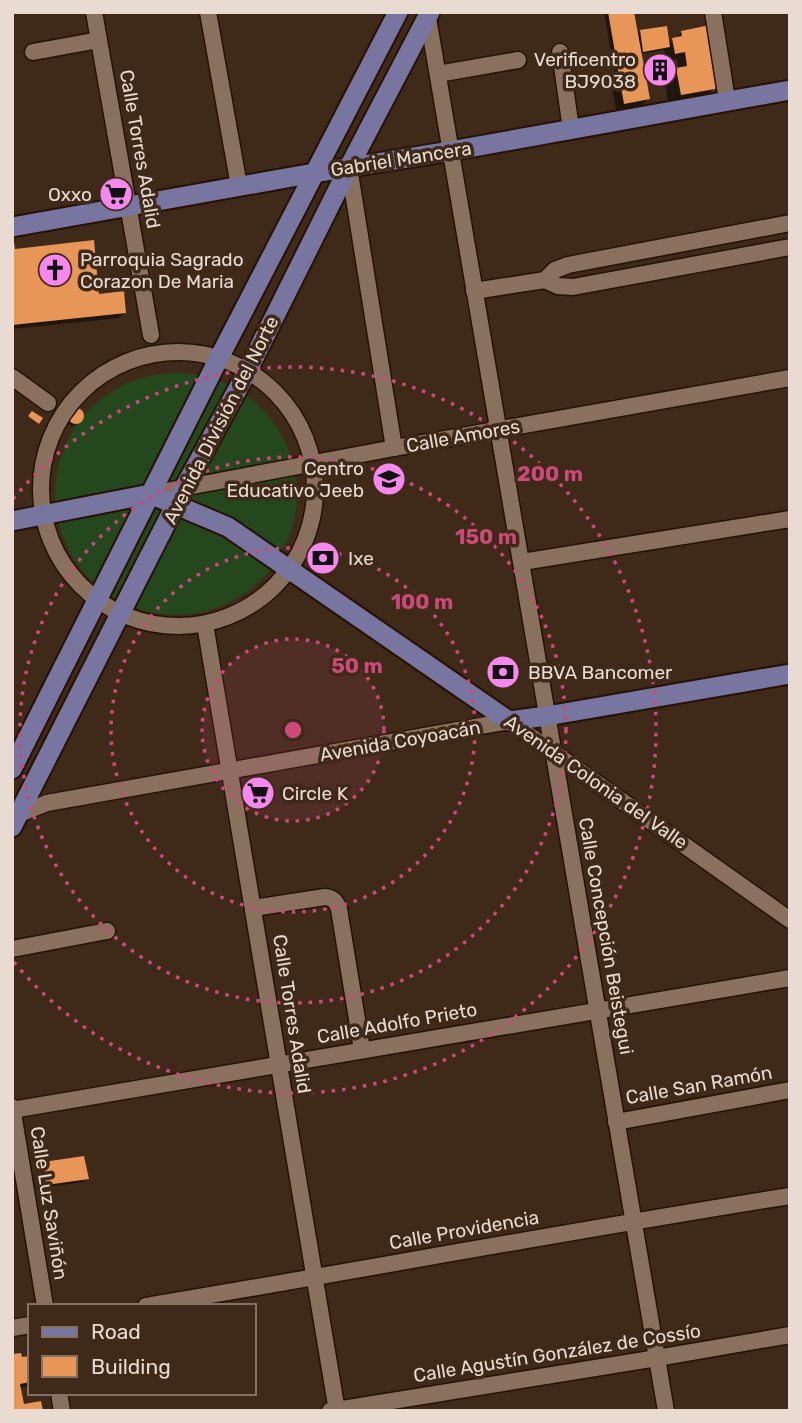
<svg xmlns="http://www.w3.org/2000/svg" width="802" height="1423" font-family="Rubik,sans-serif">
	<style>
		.green { fill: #25471e }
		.shadow { fill: #0007; fill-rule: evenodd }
		.building { fill: #e79657 }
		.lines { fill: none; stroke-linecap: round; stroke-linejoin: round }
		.minor-casing { stroke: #251204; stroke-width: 19 }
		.major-casing { stroke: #251204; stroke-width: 23 }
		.minor { stroke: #8a715f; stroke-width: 16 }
		.major { stroke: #7876a0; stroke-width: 19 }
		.ring { fill: none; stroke: #cc4978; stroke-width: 3.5; stroke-dasharray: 3.5 7 }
		.labels { text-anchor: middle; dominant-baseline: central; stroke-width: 7; stroke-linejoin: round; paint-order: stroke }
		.poi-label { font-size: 19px; fill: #e9dbd1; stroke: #3f2a1a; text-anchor: start }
		.street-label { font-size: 19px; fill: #e9dbd1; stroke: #3f2a1a }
		.centre { fill: #cc4978; stroke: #3f2a1a; stroke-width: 3.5 }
		.ring-label { font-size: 21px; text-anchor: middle; font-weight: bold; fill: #cc4978; stroke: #3f2a1a; stroke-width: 7; stroke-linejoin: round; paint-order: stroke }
	</style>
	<rect width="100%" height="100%" fill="#3f2a1a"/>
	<circle class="green" cx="176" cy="494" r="121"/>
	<g class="shadow">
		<path d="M604 12H632L637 36 640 32 668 44 682 32 714 88 701 101 669 107 665 82 669 78 645 82 648 99 640 107 616 111 611 80 615 75ZM664 50 667 61 646 65 643 68 640 54ZM677 59 679 70 673 74 671 60Z"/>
		<polygon points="12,247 13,251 125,312 119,318 12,329"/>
		<polygon points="76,409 80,411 82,417 77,424 72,426 67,423 66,419 72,410"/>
		<polygon points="44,1164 87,1178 83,1182 43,1188 40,1168"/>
		<polygon points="30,1358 30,1386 19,1388 22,1406 12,1411 21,1360"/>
	</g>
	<g class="building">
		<polygon points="608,12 634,12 650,99 624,104"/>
		<polygon points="710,25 720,82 715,89 681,95 676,68 687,66 685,52 675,54 672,38 682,36 681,31"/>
		<polygon points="667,26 670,47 643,52 640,30"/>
		<polygon points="672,59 676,77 648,82 645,63"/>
		<polygon points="94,240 99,294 124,291 126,313 12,325 12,243 14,242 15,249"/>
		<circle cx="76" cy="416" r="8"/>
		<polygon points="32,411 43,418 39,424 28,416"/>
		<polygon points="84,1156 89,1179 46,1185 43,1162"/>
		<polygon points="21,1353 22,1357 30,1356 30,1382 20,1384 24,1404 41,1401 43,1411 12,1411 12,1354"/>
	</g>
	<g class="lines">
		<defs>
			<g id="minor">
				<polyline points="94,12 151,335"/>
				<polyline points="208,12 239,186"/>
				<polyline points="427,12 666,1411"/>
				<polyline points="713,12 727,100"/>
				<polyline points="33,52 99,40"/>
				<polyline points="560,52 571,129"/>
				<polyline points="438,74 518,60"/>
				<polyline points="349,167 394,448"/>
				<polyline points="545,280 558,286 573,287 790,247"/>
				<polyline points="474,291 545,280 555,270 568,265 790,223"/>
				<circle cx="178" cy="489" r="137"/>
				<polyline points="12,377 48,403"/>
				<polyline points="150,494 394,448 790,378"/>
				<polyline points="522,562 790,519"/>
				<polyline points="205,624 337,1411"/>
				<polyline points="14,816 47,803 509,721 790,920"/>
				<path d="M253 908 325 897C333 898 336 901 339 909L362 1050"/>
				<polyline points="12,949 107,931"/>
				<polyline points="12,1107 45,1306"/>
				<polyline points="12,1110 790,978"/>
				<polyline points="616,1122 790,1090"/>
				<path d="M146 1306C361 1270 575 1230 790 1196"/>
				<polyline points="12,1328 30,1325"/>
				<polyline points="59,1393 62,1411"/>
				<polyline points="330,1411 657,1358 790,1335"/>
			</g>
			<g id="major">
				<polyline points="12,227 314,173 451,151 790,90"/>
				<polyline points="12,521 150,494 228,527 509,721 547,716 790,674"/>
				<polyline points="12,769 219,358 398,12"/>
				<polyline points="12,827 184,488 248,370 349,167 430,12"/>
			</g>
		</defs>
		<use href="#minor" class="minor-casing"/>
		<use href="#major" class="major-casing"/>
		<use href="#minor" class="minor"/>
		<use href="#major" class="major"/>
	</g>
	<circle cx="293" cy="730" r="91" fill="#cc4978" fill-opacity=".12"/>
	<g class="ring">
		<circle cx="293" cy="730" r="91"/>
		<circle cx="293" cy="730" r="182"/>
		<circle cx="293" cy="730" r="273"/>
		<path d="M13 499A363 363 0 1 1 13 961"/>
	</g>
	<defs>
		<symbol id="building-disc" viewBox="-11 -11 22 22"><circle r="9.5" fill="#f688ed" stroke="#3f2a1a"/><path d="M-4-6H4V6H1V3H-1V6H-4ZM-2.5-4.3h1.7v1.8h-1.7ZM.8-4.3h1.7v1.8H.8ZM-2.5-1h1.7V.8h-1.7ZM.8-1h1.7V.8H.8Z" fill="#111"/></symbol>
		<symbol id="supermarket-disc" viewBox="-11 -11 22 22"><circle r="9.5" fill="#f688ed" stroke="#3f2a1a"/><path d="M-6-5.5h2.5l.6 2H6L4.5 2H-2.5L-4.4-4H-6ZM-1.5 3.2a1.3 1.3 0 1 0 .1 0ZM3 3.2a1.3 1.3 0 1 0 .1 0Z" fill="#111"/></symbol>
		<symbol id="church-disc" viewBox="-11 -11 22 22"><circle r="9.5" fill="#f688ed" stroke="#3f2a1a"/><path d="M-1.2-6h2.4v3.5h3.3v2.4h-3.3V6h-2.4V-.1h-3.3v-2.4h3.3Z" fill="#111"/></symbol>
		<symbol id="school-disc" viewBox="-11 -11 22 22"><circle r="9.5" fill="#f688ed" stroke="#3f2a1a"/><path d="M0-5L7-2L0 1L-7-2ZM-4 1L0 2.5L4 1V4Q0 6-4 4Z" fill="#111"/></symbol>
		<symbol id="bank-disc" viewBox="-11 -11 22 22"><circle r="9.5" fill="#f688ed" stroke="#3f2a1a"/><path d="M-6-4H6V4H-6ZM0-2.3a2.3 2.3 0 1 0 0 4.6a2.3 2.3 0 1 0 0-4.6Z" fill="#111"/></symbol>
	</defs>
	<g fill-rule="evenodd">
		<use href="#building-disc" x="641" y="51" width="38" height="38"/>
		<use href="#supermarket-disc" x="97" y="175" width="38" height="38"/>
		<use href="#church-disc" x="36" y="251" width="38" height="38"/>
		<use href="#school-disc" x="370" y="460" width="38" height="38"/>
		<use href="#bank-disc" x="304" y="539" width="38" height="38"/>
		<use href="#bank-disc" x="484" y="653" width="38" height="38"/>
		<use href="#supermarket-disc" x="239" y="774" width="38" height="38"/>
	</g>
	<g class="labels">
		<g class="poi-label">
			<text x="636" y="59" text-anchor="end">Verificentro<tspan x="636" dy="22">BJ9038</tspan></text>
			<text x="92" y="194" text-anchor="end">Oxxo</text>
			<text x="80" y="259">Parroquia Sagrado<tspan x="80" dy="22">Corazon De Maria</tspan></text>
			<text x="364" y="468" text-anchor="end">Centro<tspan x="364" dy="22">Educativo Jeeb</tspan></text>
			<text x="348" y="558">Ixe</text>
			<text x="528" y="672">BBVA Bancomer</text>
			<text x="282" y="793">Circle K</text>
		</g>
		<g class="street-label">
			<text transform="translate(140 149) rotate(80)">Calle Torres Adalid</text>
			<text transform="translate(401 159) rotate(-9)">Gabriel Mancera</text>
			<text transform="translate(221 420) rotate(-63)">Avenida División del Norte</text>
			<text transform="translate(463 436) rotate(-10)">Calle Amores</text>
			<text transform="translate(400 741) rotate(-10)">Avenida Coyoacán</text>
			<text transform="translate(596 782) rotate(35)">Avenida Colonia del Valle</text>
			<text transform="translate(606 936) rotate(80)">Calle Concepción Beistegui</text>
			<text transform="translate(292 1014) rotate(81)">Calle Torres Adalid</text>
			<text transform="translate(397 1023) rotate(-10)">Calle Adolfo Prieto</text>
			<text transform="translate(699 1085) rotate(-10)">Calle San Ramón</text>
			<text transform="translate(49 1203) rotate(81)">Calle Luz Saviñón</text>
			<text transform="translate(464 1230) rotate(-10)">Calle Providencia</text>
			<text transform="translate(557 1353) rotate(-9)">Calle Agustín González de Cossío</text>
		</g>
	</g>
	<circle cx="293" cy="730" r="10" class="centre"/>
	<g class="ring-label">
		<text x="550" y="481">200 m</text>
		<text x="486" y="544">150 m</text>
		<text x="422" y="609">100 m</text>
		<text x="357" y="673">50 m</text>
	</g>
	<rect width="802" height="1423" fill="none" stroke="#e9dbd1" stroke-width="28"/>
	<rect x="28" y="1304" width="228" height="91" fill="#3f2a1a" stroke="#837163" stroke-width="2"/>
	<rect x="42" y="1327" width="35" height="10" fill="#7876a0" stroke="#837163" stroke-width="2"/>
	<text x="91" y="1339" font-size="21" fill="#e9dbd1">Road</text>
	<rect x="42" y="1356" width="35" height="21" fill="#e79657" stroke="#837163" stroke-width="2"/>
	<text x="91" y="1374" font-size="21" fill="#e9dbd1">Building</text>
</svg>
